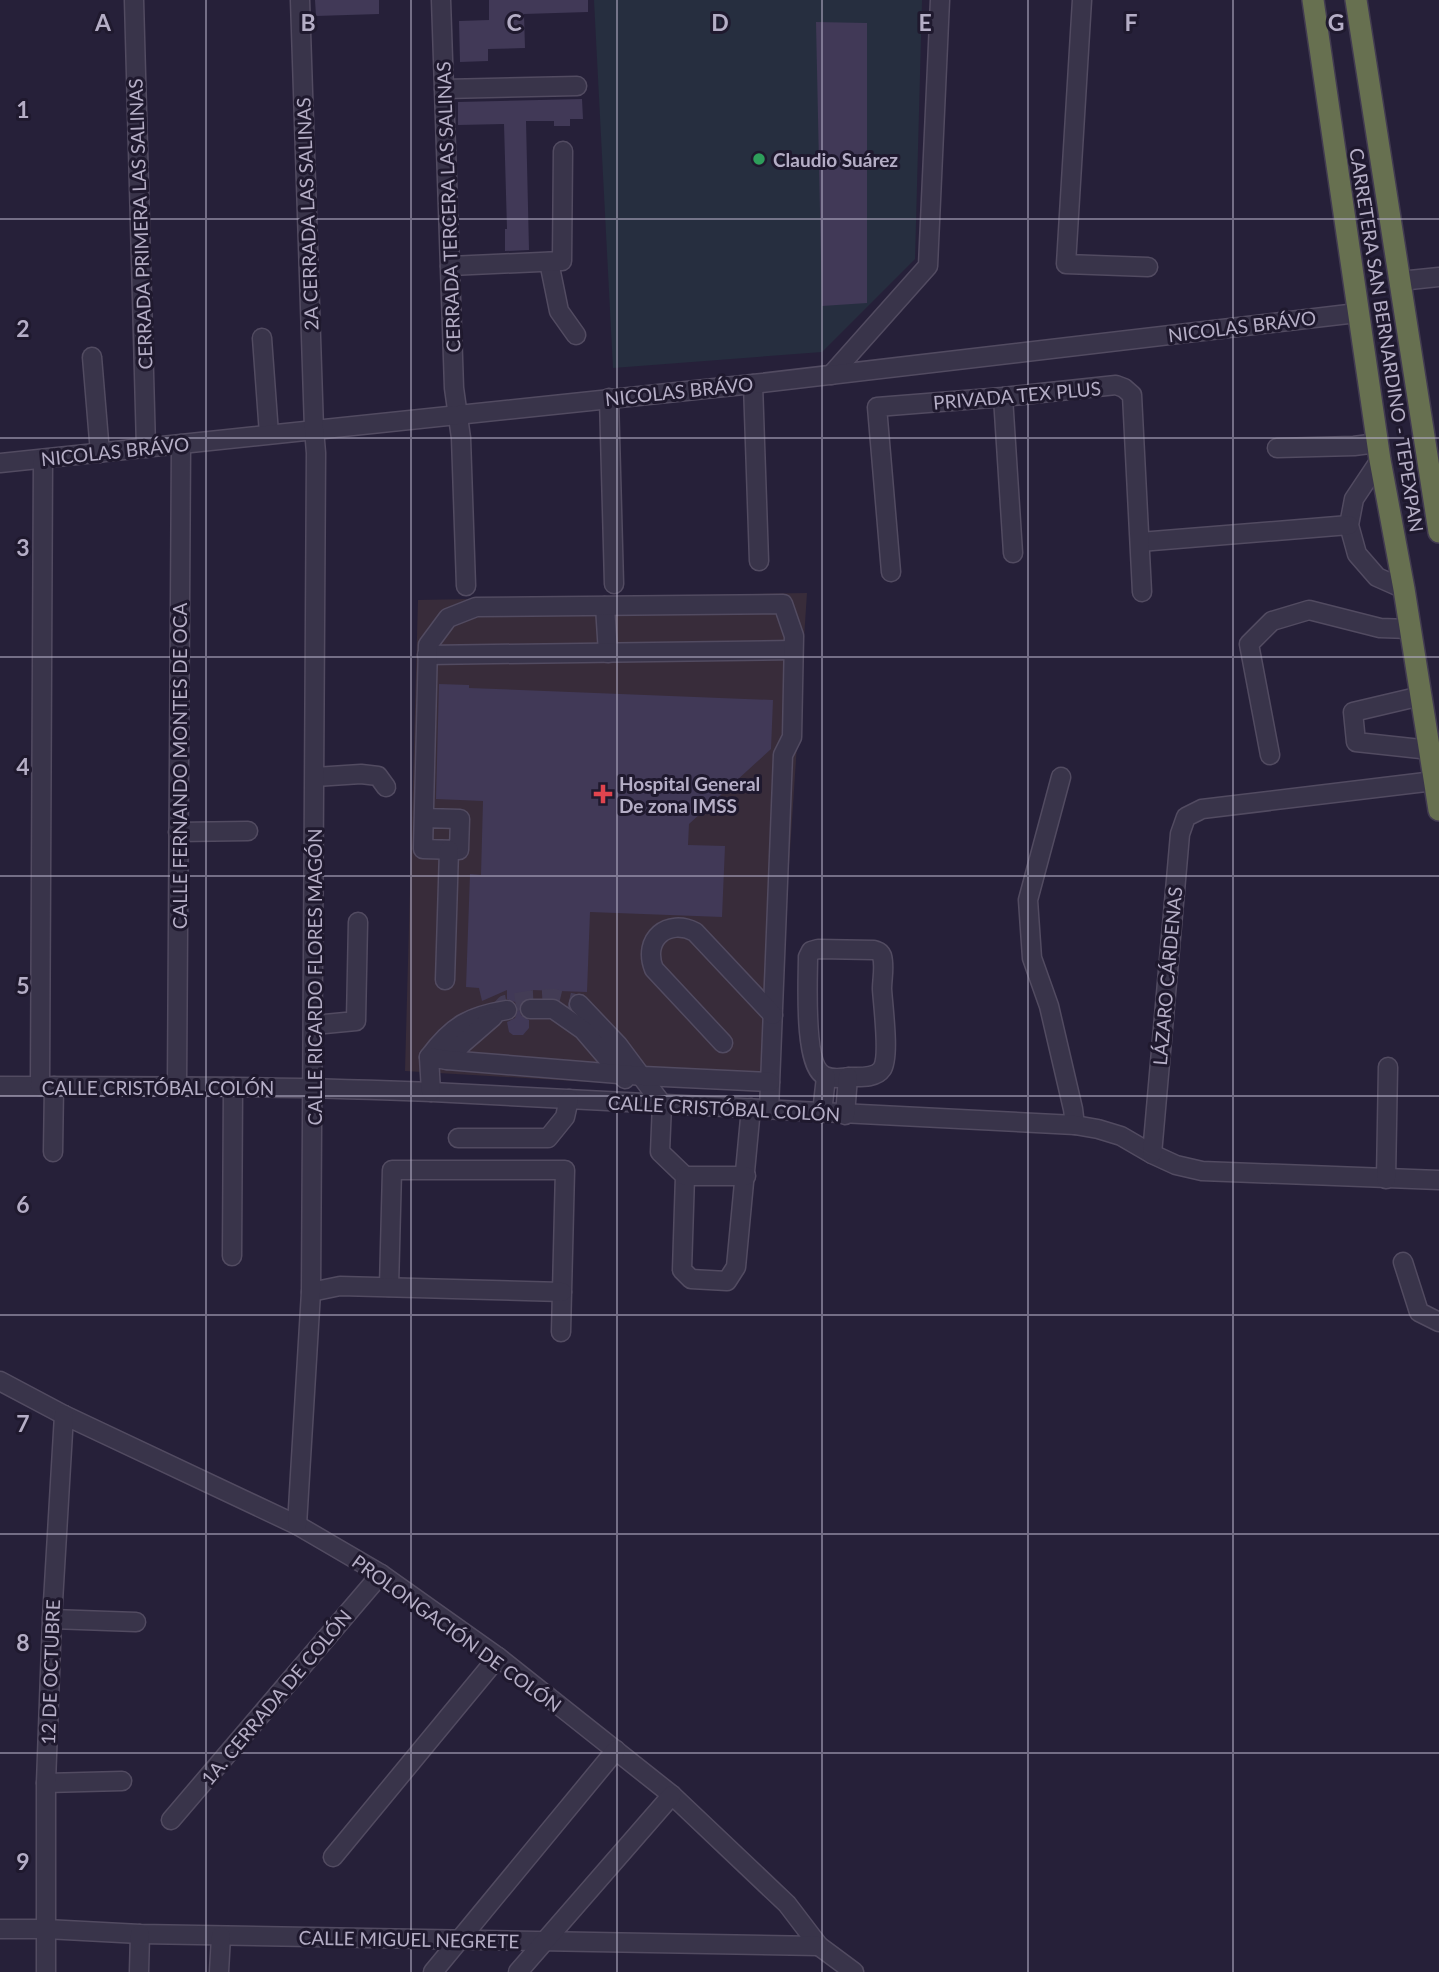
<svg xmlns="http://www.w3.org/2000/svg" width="1439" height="1972" font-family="Lato,sans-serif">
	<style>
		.medical { fill: #382c3a }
		.pitch { fill: #262e3f }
		.building { fill: #413957 }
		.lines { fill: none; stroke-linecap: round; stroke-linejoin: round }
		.minor-tunnel { stroke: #433c55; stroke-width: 18; stroke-dasharray: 18 9; stroke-linecap: butt }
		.minor-casing { stroke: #524b61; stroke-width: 21 }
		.highway-casing { stroke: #423b51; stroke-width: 24 }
		.minor { stroke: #39344a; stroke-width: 18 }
		.highway { stroke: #677050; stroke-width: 21 }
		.grid { fill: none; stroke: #b5aec6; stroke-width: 2; stroke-opacity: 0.55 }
		.leisure-dot { fill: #2e9e5b; stroke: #1f192e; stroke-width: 2.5 }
		.health-dot { fill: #e0444e; stroke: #1f192e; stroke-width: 2.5 }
		.labels { text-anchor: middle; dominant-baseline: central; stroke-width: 6; stroke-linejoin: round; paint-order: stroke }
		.poi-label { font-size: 19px; font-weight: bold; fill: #b5aec6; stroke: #1f192e; text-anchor: start }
		.street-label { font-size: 19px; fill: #b5aec6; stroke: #1f192e }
		.grid-label { font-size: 23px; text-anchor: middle; font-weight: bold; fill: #b5aec6; stroke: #1f192e; stroke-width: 6; stroke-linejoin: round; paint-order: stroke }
	</style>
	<rect width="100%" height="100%" fill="#262039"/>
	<polygon class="medical" points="807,593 781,987 778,1093 405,1071 418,600"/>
	<polygon class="pitch" points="594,0 922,0 915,259 822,352 613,368"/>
	<g class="building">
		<polygon points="315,0 379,0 379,14 316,16"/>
		<polygon points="489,0 588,0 588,12 524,14 525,48 488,49 488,61 460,62 459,21 489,20"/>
		<polygon points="816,22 867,23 867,303 822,306"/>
		<polygon points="582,99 583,119 570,119 570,126 554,126 554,121 526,121 529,250 505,251 505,229 507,229 504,124 458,125 458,102"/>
		<polygon points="439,684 469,685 469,688 773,700 771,749 689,824 688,845 725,846 722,917 590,912 587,992 531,990 530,998 524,1000 519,1008 521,1015 529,1020 529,1028 523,1035 513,1035 509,1032 507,1022 515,1018 518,1009 515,1002 507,999 507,990 482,1001 479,988 466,987 470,874 481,875 483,801 436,799"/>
	</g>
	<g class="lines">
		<polyline class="minor-tunnel" points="494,1016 505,1004 533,999 554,998 579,1004"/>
		<defs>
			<g id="minor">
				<polyline points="134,0 146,448"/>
				<polyline points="441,0 454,388 461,438 466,586"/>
				<polyline points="1082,0 1066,264 1148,267"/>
				<polyline points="444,89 577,86"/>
				<polyline points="549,262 559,311 576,335"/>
				<polyline points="450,266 562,261 563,151"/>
				<polyline points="1400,281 1439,277"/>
				<polyline points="262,338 269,434"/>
				<polyline points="92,357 100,453"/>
				<polyline points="831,375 928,266 940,0"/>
				<polyline points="753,384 759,561"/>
				<polyline points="1003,397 1013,553"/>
				<polyline points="609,398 614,584"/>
				<polyline points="1277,448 1354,446 1377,443"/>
				<polyline points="1380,460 1354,499 1349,525 1357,554 1377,577 1404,589"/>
				<polyline points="0,463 753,384 1357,313"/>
				<polyline points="1140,542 1349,525"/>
				<polyline points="891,572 877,407 1003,397 1116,385 1124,388 1132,395 1142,592"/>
				<polyline points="605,606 608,653"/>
				<polyline points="427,655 793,650"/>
				<polyline points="1421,696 1353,712 1356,742 1430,750"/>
				<polyline points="1270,755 1249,644 1272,621 1309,610 1380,628 1410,629"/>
				<polyline points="315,777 361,774 378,776 386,787"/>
				<polyline points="1061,777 1028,900 1032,958 1049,1006 1073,1109 1075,1125"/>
				<polyline points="424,818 460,819 459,850 423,849 428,645 448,618 476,607 783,604 794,636 792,737 783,755 769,1110"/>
				<polyline points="178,832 248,831"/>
				<path d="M818 949 874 950C879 952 880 951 882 956 885 966 882 979 882 989 883 1006 890 1057 882 1069 876 1078 861 1077 852 1077 844 1078 831 1079 825 1076 803 1067 808 979 808 957L811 951Z"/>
				<polyline points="445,980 449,850"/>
				<polyline points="579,1004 618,1045 662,1104 660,1152 685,1176 682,1270 691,1279 727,1281 736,1267 751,1108"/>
				<polyline points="530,1009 553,1009 583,1030 625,1079"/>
				<polyline points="314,1025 356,1021 358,922"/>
				<path d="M723 1043 654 969C642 939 668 918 695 932L773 1015"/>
				<path d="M429 1057C452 1026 469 1016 507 1010"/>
				<polyline points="447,1060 463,1043 493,1017"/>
				<path d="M0 1086C144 1086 288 1086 432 1092 646 1102 860 1116 1075 1125L1098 1129 1121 1136 1152 1154 1176 1165 1202 1171 1439 1180"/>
				<polyline points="40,1086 43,459"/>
				<polyline points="177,1087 181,444"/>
				<polyline points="431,1092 429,1057 447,1060 643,1076 770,1082"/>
				<polyline points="822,1113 826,1077"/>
				<polyline points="845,1115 848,1077"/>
				<polyline points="458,1138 548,1138 565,1117 569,1099"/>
				<polyline points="53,1152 54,1086"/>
				<polyline points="1152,1154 1180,834 1186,817 1202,809 1434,781"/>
				<polyline points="685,1176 746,1176"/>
				<polyline points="1386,1179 1388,1067"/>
				<polyline points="232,1256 233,1087"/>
				<polyline points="1403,1262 1419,1312 1439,1322"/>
				<polyline points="389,1287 392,1170 565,1170 561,1332"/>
				<polyline points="311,1292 340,1286 562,1292"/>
				<polyline points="0,1381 64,1415 297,1525 381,1574 498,1657 672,1795 787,1904 819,1946 854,1972"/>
				<polyline points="297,1525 311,1292 316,453 314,429 300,0"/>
				<polyline points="52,1619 136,1622"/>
				<polyline points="46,1783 122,1781"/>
				<polyline points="171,1820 381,1574"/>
				<polyline points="333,1857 498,1657"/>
				<polyline points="0,1929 46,1929 140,1934 819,1946"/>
				<polyline points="46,1972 46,1783 52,1619 64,1415"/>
				<polyline points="139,1972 140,1934"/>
				<polyline points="219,1972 221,1936"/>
				<polyline points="433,1972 616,1750"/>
				<polyline points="518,1972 672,1795"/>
			</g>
			<g id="highway">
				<polyline points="1313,0 1380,460 1404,589 1439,810"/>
				<polyline points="1356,0 1439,532"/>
			</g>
		</defs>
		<use href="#minor" class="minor-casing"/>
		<use href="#highway" class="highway-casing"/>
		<use href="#minor" class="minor"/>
		<use href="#highway" class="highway"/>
	</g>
	<path class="grid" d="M206 0V1972M411 0V1972M617 0V1972M822 0V1972M1028 0V1972M1233 0V1972M0 219H1439M0 438H1439M0 657H1439M0 876H1439M0 1096H1439M0 1315H1439M0 1534H1439M0 1753H1439"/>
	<circle class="leisure-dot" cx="759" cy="159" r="7"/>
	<path class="health-dot" d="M599.5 783.5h7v7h7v7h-7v7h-7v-7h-7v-7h7z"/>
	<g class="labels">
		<g class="poi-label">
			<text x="773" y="159">Claudio Suárez</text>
			<text x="619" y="783">Hospital General<tspan x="619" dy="22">De zona IMSS</tspan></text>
		</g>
		<g class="street-label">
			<text transform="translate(448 207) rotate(-92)">CERRADA TERCERA LAS SALINAS</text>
			<text transform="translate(307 214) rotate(-92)">2A CERRADA LAS SALINAS</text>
			<text transform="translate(140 224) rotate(-92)">CERRADA PRIMERA LAS SALINAS</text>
			<text transform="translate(1242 326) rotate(-7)">NICOLAS BRÁVO</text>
			<text transform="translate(1387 340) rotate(81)">CARRETERA SAN BERNARDINO - TEPEXPAN</text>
			<text transform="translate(679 391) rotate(-6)">NICOLAS BRÁVO</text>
			<text transform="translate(1017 395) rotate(-5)">PRIVADA TEX PLUS</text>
			<text transform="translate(115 451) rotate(-6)">NICOLAS BRÁVO</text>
			<text transform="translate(179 766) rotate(-90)">CALLE FERNANDO MONTES DE OCA</text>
			<text transform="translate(1167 976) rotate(-85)">LÁZARO CÁRDENAS</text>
			<text transform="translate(314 977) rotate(-90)">CALLE RICARDO FLORES MAGÓN</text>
			<text x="158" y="1087">CALLE CRISTÓBAL COLÓN</text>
			<text transform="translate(724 1108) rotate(3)">CALLE CRISTÓBAL COLÓN</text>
			<text transform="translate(457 1633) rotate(36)">PROLONGACIÓN DE COLÓN</text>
			<text transform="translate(50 1672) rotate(-88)">12 DE OCTUBRE</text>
			<text transform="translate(276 1697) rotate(-50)">1A. CERRADA DE COLÓN</text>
			<text transform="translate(409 1939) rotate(1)">CALLE MIGUEL NEGRETE</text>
		</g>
	</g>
	<g class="grid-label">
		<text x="103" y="31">A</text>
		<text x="308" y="31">B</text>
		<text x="514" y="31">C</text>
		<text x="720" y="31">D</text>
		<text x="925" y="31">E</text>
		<text x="1131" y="31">F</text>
		<text x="1336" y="31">G</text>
		<text x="23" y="118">1</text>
		<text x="23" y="337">2</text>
		<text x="23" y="556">3</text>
		<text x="23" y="775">4</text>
		<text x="23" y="994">5</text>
		<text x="23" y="1213">6</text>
		<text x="23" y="1432">7</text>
		<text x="23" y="1651">8</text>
		<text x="23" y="1870">9</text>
	</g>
</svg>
